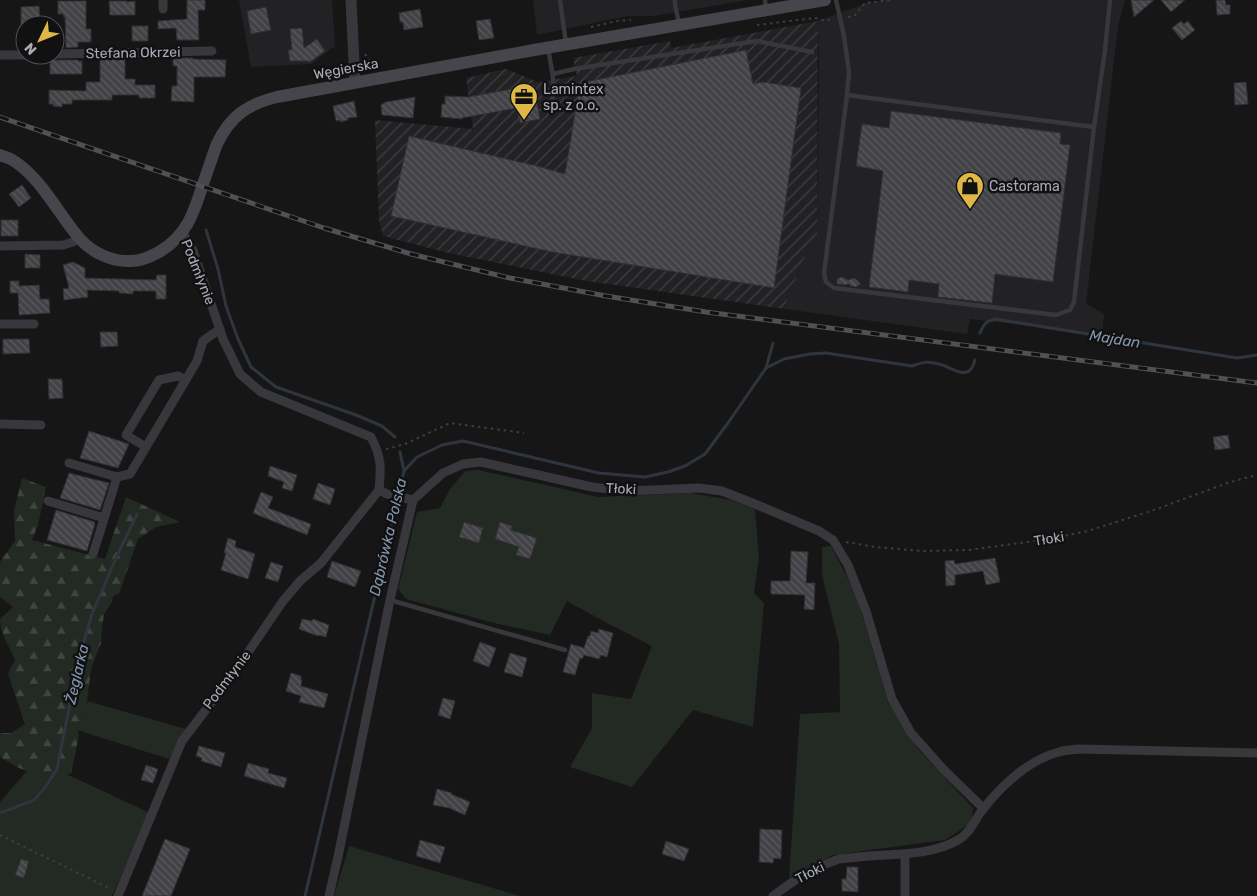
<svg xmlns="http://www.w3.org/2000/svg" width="1257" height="896" font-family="Rubik,sans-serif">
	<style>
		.built { fill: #222224 }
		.industrial { fill: url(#industrial-furrows) }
		.green { fill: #222a23 }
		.forest { fill: url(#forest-firs) }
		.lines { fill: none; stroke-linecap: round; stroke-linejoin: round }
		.stream { stroke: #2f353c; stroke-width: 3 }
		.building { fill: url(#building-back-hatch); stroke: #303033 }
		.path { stroke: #3d3e43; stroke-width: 2; stroke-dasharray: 2.5 4; stroke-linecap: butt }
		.service { stroke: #37373c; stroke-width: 4.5 }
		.minor { stroke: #37373c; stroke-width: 9 }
		.tertiary { stroke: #37373c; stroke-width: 11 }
		.secondary { stroke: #45464b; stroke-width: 12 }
		.rail-casing { stroke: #505156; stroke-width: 5 }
		.rail { stroke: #111112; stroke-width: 3; stroke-dasharray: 9; stroke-linecap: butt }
		.labels { text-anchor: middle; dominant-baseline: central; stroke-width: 5; stroke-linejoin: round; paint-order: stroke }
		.street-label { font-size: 14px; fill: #a9acb6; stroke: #111112 }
		.poi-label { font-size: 14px; fill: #a9acb6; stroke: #111112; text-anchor: start }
		.water-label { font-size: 15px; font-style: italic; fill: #8496ad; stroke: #111112 }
	</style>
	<defs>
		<pattern id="industrial-furrows" width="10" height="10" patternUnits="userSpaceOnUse" patternTransform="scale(1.25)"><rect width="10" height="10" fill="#222224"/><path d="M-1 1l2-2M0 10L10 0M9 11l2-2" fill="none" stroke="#3f3f42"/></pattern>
		<pattern id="forest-firs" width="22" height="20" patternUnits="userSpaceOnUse" patternTransform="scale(1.25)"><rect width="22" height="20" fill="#222a23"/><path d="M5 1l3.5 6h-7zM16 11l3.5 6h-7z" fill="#3f4641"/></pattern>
		<pattern id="building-back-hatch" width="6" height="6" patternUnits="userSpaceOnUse" patternTransform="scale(1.25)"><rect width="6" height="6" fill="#434347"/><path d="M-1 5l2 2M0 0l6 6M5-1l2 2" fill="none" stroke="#5b5b5f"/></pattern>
	</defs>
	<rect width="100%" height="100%" fill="#161617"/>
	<g class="built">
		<polygon points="239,0 332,0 335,46 311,64 251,67"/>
		<polygon points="533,0 747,0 654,16 627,16 537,35"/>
		<polygon points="886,0 1125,0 1118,26 1086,304 1104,314 1102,334 970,319 967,334 785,309 789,287 795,281 811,242 817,234 819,63 818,21 866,3"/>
	</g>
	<polygon class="industrial" points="818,21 817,234 811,242 795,281 789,288 785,309 586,281 444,252 383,236 379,220 375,120 473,129 466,78 506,69 538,82 577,76 573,58 670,41 671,48"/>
	<g class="green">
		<polygon points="478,470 564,489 597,497 690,493 731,500 755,509 759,558 754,593 764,603 753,727 693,710 632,787 570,767 592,728 592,693 631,699 652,646 607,623 567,601 550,635 494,623 406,599 398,589 417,512 440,508 450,489 465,471"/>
		<polygon points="831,546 856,594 888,702 918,749 973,808 971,823 945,840 833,855 789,878 800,714 840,712 839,644 822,575 822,547"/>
		<polygon points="87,701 186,729 169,759 77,730"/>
		<polygon points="47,765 150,813 112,896 0,896 0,802 26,772"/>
		<polygon points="349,846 520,896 334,896"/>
	</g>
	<path class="forest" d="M22 478 46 487 38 525 32 540 105 559 126 497 180 522 156 527 138 539 119 594 113 596 112 602 104 614 102 628 101 643 91 669 87 701 77 730 79 735 71 774H34L19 768 0 757V733H11L25 724 8 674 15 660C10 647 0 634 0 619L13 607 0 597V562L15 541 14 511Z"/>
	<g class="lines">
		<g class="stream">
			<polyline points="206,230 218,269 226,306 238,339 251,367 276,387 356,415 382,426 395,437"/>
			<path d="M980 333C983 325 986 321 995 319L1237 358 1257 355"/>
			<path d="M766 368 784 359 810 354 826 353 912 366C923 362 927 361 939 364 953 367 969 384 975 360"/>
			<polyline points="400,452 404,471"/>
			<polyline points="0,812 3,812 34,800 44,789 57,769 79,658 92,614 116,558 137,514"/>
			<polyline points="305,896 404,471 417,457 442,445 463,441 599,473 645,477 668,472 685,466 705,454 728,423 766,368 773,343"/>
		</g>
	</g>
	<g class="building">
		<polygon points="187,0 205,0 205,10 198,10 199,40 177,40 176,28 158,29 158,21 187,19"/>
		<polygon points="1131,0 1154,0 1134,17"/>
		<polygon points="1161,0 1185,0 1171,12"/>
		<polygon points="1216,0 1225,0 1226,5 1230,5 1230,14 1217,15"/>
		<polygon points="58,1 86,1 86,29 91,29 91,42 78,42 78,47 66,48 65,17 64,17 63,14 58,14"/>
		<polygon points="109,1 127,1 127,2 135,1 135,15 110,15"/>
		<polygon points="39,6 40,25 21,25 21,7"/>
		<polygon points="266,7 271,30 251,34 247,11"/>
		<polygon points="420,9 423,27 404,30 403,22 400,22 399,13"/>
		<polygon points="490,19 494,38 479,40 476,21"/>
		<polygon points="1181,21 1184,24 1188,21 1195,30 1182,40 1172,28"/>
		<rect x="132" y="26" width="16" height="15"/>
		<polygon points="302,28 304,48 317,39 325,51 310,62 308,61 290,61 288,50 292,50 290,29"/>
		<polygon points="746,50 753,84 763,82 801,88 774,288 552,252 391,216 409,136 537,166 565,174 580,83"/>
		<polygon points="173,58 193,58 193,59 226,60 225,77 194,77 194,102 171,101 172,86 177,86 177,66 173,66"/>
		<polygon points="50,59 55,60 78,60 78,61 82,61 82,74 50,74"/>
		<polygon points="100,59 125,59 125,79 135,79 135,85 155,85 155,98 139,98 139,95 112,95 112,100 72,100 72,104 62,104 62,107 53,106 53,104 49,104 49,90 86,91 86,82 100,82"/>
		<polygon points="1246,82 1248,104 1235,105 1234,83"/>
		<polygon points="534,85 540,119 520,123 517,108 462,118 462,119 441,117 442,104 445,104 445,96 468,97"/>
		<polygon points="415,97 413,118 382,115 381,105 386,102"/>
		<polygon points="354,101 357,117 348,118 348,120 340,122 340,120 336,121 333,106"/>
		<polygon points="891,111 1061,133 1060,144 1070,145 1053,282 995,274 992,303 938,297 939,284 909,280 908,292 869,287 883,171 856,166 862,124 889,128"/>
		<polygon points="22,185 31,198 19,207 9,194"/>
		<rect x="1" y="220" width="17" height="16"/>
		<polygon points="25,254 40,255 40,268 25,268"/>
		<polygon points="73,262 85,268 85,278 156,280 157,275 166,275 166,299 156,299 156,291 133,291 133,294 119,293 119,291 87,290 88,297 64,300 63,289 69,288 63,265"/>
		<polygon points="841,277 849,280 853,278 856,279 861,284 856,287 851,286 849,284 845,285 838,284 837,283 837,279"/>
		<polygon points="10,281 19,281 19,286 39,285 40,299 49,299 50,313 19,315 18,293 10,293"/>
		<polygon points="100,332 117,332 118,346 101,347"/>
		<polygon points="3,339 29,339 30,353 3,354"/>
		<polygon points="48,379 62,379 63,398 49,399"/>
		<polygon points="89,431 129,444 118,468 80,458"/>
		<polygon points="1228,435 1230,448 1215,450 1213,437"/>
		<polygon points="270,466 297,475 292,491 282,488 284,482 268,476"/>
		<polygon points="69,473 109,483 100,510 60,498"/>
		<polygon points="318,483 335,489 330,505 313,499"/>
		<polygon points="261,492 273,497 268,508 311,524 307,535 253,513"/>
		<polygon points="56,510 95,522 94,524 95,524 87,551 47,540"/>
		<polygon points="464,522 483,528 479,543 459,537"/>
		<polygon points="500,522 512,526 511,530 537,538 530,559 516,555 519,547 495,539"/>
		<polygon points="228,538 236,541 235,547 255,554 248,579 221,570 226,553 224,553"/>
		<polygon points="791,551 808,552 806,583 815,583 814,610 804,609 805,595 771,594 771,581 790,581"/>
		<polygon points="995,558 1000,582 986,585 983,571 955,575 955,585 946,586 945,561 954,560 955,564"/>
		<polygon points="332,561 361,571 355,587 327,577"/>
		<polygon points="271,562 283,566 278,582 265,578"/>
		<polygon points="302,619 312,621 313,619 329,625 326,637 319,635 318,636 299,629"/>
		<polygon points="599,629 613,633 607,657 601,655 599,659 584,655 582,659 580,658 575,675 563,672 571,644 584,648 588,636 590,636 591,631 598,633"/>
		<polygon points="480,642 496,648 489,667 473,661"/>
		<polygon points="510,653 527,658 522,677 504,672"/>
		<polygon points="291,673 301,676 301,679 302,680 301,686 328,694 324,708 299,702 301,696 286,691"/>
		<polygon points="443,698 455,701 450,719 438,715"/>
		<polygon points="199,746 225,753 221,767 201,761 202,758 196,756"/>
		<polygon points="248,763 269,769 268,773 287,778 284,788 244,776"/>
		<polygon points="146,765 158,769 153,783 141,780"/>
		<polygon points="437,789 452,793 451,794 470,802 465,815 449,808 433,805"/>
		<polygon points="760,829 782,830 781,859 774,858 773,863 759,862"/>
		<polygon points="165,839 190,849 171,896 142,896"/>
		<polygon points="420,840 445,847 440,863 416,856"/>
		<polygon points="666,841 689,849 684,861 662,854"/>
		<polygon points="21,859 29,861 24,878 15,875"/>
		<polygon points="847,867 858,867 858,892 842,891 842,879 846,879"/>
	</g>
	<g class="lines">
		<g class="path">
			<polyline points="848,17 854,16 865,3 891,0"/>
			<polyline points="757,25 815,18 820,19 825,21 833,19"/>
			<polyline points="591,27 617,21 631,20"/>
			<polyline points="365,54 373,64 378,66"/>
			<polyline points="335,74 342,67 343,64"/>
			<polyline points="386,449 405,444 450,423 524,433"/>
			<polyline points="846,542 876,547 922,551 969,550 1049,539 1088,531 1157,509 1227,483 1257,475"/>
			<polyline points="0,835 111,889"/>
		</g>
		<g class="service">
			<polyline points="560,0 566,43"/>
			<polyline points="675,0 675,5 679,23"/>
			<polyline points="765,0 766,9"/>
			<polyline points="836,0 844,36 849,72 847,95 824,273 826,282 834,288 1056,315 1070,310 1074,302 1094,127 1105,50 1110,0"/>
			<polyline points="548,48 553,77 553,111"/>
			<polyline points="553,74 574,69 757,41 812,52"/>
			<polyline points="847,95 1094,127"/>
			<polyline points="390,600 565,650"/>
		</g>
		<g class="minor">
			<polyline points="163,9 163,0"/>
			<polyline points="55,54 212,51"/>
			<polyline points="0,55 25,55"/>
			<path d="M182 232 193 250 223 339 240 374 261 392 371 437C382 458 381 468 379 490L387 494 413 500"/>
			<polyline points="0,246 63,245 73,242 79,238"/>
			<polyline points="0,324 34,324"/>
			<polyline points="0,424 41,425"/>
			<polyline points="146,447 126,435 159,380 178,376 186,380"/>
			<polyline points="69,463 117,477"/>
			<polyline points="413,500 443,473 463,464 481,462 592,487 626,491 699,488 722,491 755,504 819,531 833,540 848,565 866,611 892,699 911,733 944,770 983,808"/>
			<polyline points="48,501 104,518"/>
			<polyline points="93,554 117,477 130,474 197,361 203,341 220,329"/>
			<polyline points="118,896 182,741 234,673 283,601 300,581 321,563 379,490"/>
			<polyline points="329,896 339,852 390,600 413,500"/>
			<path d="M773 896C792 881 815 867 839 859 845 858 852 858 858 857 891 853 928 857 958 840 971 833 975 818 984 808 1002 785 1030 759 1059 752 1065 750 1072 750 1078 749L1257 753"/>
			<polyline points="905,896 905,854"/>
		</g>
		<polyline class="tertiary" points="351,0 355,82"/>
		<path class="secondary" d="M0 155C5 157 10 158 14 161 41 178 59 215 80 239 93 253 112 262 131 261 141 261 150 257 159 252 187 236 194 212 203 184 208 170 212 157 217 144 230 116 248 104 277 97L534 50 825 0"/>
		<defs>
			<polyline id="rail" points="0,117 324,228 411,254 510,278 606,296 706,312 1257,383"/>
		</defs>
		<use href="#rail" class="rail-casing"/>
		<use href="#rail" class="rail"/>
	</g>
	<defs>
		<symbol id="office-pin" viewBox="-11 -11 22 30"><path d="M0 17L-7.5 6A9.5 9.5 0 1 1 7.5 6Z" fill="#deb747" stroke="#111112"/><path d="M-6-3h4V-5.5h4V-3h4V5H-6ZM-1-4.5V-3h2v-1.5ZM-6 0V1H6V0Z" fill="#111"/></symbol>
		<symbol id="shop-pin" viewBox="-11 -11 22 30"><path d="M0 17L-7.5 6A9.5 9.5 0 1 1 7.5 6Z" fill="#deb747" stroke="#111112"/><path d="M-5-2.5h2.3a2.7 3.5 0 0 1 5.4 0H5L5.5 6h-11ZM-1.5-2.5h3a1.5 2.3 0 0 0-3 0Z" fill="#111"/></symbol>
	</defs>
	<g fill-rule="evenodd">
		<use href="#office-pin" x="508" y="81" width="32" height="43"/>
		<use href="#shop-pin" x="954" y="170" width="32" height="43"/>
	</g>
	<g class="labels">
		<g class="street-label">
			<text transform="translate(133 53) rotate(-1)">Stefana Okrzei</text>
			<text transform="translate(346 69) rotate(-10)">Węgierska</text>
			<text transform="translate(198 272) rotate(68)">Podmłynie</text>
			<text transform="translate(621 489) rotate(3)">Tłoki</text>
			<text transform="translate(1049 539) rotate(-10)">Tłoki</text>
			<text transform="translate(227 680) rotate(-53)">Podmłynie</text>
			<text transform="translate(810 873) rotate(-27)">Tłoki</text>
		</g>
		<g class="poi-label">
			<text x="543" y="89">Lamintex<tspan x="543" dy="16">sp. z o.o.</tspan></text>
			<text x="989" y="186">Castorama</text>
		</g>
		<g class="water-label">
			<text transform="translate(1115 339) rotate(9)">Majdan</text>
			<text transform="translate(388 537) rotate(-77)">Dąbrówka Polska</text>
			<text transform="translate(77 674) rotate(-77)">Żeglarka</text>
		</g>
	</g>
	<g transform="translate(40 40) rotate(227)"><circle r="24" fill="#111112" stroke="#4e4f54"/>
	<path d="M0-4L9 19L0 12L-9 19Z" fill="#deb747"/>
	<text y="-8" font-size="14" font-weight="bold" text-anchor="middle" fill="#a9acb6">N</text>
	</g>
</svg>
